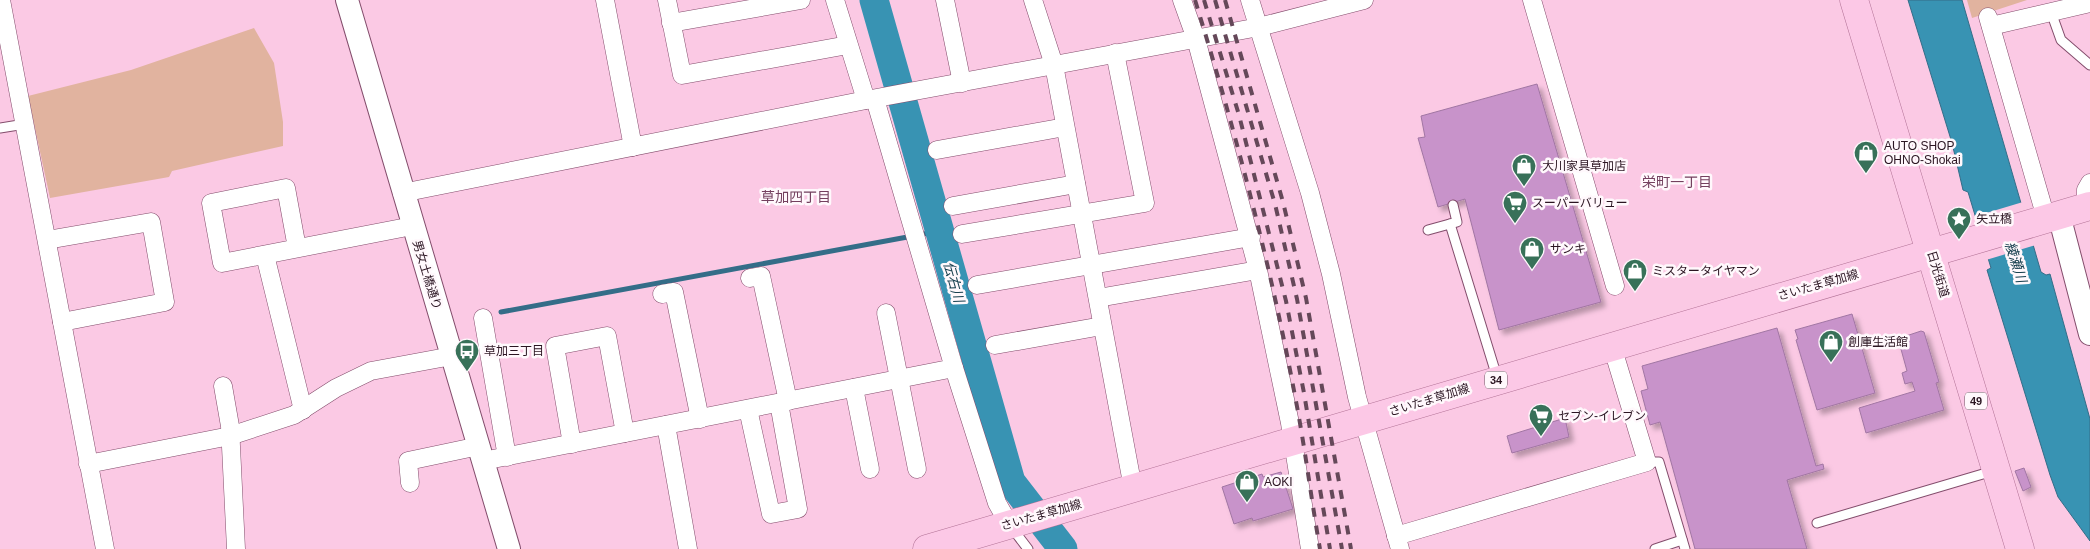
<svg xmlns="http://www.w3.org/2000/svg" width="2090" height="549" font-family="Helvetica,'Noto Sans JP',sans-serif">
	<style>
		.green { fill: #e1b39f }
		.water { fill: #3893b3; stroke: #346d88 }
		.pier { fill: #fbc9e4 }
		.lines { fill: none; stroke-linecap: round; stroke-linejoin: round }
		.stream { stroke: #346d88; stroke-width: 5 }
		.river { stroke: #3893b3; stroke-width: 29 }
		.building { fill: #c893ca; stroke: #a176a3; filter: url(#shadow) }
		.service-casing { stroke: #834d6c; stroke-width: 11 }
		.minor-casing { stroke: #834d6c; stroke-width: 19 }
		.tertiary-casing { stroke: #834d6c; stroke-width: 24 }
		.primary-casing { stroke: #b27296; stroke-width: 29 }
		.service { stroke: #fff; stroke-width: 9 }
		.minor { stroke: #fff; stroke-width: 18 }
		.tertiary { stroke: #fff; stroke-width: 22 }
		.primary { stroke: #fcc8e6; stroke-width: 28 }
		.rail { stroke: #654859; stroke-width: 4; stroke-dasharray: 9 9; stroke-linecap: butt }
		.labels { text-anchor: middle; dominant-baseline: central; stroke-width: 5; stroke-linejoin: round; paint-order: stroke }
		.shield { fill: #fff8fc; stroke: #6b5963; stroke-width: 1 }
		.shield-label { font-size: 11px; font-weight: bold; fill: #2b1522 }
		.poi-label { font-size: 12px; fill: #2b1522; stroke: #fff8fc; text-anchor: start }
		.street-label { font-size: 12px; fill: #2b1522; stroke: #fff8fc }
		.neighbourhood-label { font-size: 14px; fill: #74405f; stroke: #fff8fc }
		.water-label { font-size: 14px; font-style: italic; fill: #18404f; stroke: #fff8fc }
	</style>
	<defs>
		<filter id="shadow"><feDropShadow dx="4.5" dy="4.5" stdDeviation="2.5" flood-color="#0004"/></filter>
	</defs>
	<rect width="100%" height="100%" fill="#fbc9e4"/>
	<g class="green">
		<polygon points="1967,0 2027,0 1972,18"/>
		<polygon points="254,28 274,63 283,122 283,146 172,171 169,177 50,198 28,96 131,70"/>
	</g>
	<polygon class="water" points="1908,0 1962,0 2041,272 2046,275 2050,274 2090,419 2090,541 2058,497 2050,475 1987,270 1991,268 1968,192 1963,190 1952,143"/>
	<polygon class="pier" points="2023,202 2036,245 1986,260 1973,217"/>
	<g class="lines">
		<polyline class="stream" points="501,312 940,231"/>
		<polyline class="river" points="874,0 1011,482 1063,549"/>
	</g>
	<g class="building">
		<polygon points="1537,84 1601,302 1499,330 1465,199 1438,207 1418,138 1425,137 1421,116"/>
		<polygon points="1852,314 1875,393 1817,410 1796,340 1798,339 1795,330"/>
		<polygon points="1777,328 1816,466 1823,464 1824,469 1787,480 1807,549 1695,549 1660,422 1650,425 1641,391 1648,389 1642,366"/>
		<polygon points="1921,331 1924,332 1939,382 1936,383 1944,410 1866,433 1859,408 1915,391 1912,382 1905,384 1902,373 1907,371 1899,342 1900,338"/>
		<polygon points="1565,418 1569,437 1512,453 1507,436"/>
		<polygon points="2024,468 2031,487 2023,491 2015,471"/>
		<polygon points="1281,472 1293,509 1253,521 1252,518 1234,524 1222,487 1262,474 1263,477"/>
	</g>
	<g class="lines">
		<defs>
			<g id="service">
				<polyline points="2051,12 2061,40 2090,65"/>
				<polyline points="0,128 25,124"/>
				<polyline points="1450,224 1497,377"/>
				<polyline points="1428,230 1457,222 1453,205"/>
				<polyline points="1647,462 1659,462 1685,549"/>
				<polyline points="1817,523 1993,471"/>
				<polyline points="1012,528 1028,549"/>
				<polyline points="1655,549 1682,540"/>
			</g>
			<g id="minor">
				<polyline points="1,0 105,549"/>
				<polyline points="605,0 633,147"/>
				<polyline points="667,0 682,75 848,45"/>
				<polyline points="835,0 866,100"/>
				<polyline points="945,0 962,83"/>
				<polyline points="1033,0 1054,65 1133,488"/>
				<polyline points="1182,0 1196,39 1258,270 1290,423 1310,549"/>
				<polyline points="1250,0 1310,193 1331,274 1357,397 1400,549"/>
				<polyline points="1532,0 1615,286"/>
				<polyline points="1988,17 2046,218"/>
				<polyline points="671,23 801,0"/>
				<polyline points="1991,26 2090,3"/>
				<polyline points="937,150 1065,127"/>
				<polyline points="402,193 866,100 1259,27 1364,0"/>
				<polyline points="953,206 1076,184"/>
				<polyline points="2086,207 2086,190 2090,183"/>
				<polyline points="962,234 1145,203 1115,53"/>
				<polyline points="47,240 151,222 165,302 62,322"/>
				<polyline points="297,248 286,188 211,203 222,263 402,228 412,225"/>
				<polyline points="265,255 303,410"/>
				<polyline points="750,278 761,276 788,401"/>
				<polyline points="977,285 1251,237"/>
				<polyline points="662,294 674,292 700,419"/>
				<polyline points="1098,298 1258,270"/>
				<polyline points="886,313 917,469"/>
				<polyline points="483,318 507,457"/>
				<polyline points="995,345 1102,326"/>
				<polyline points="954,368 997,503 1009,524"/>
				<polyline points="223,386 230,426 236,549"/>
				<polyline points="854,388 870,469"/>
				<polyline points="748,409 771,514 798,509 779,403"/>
				<polyline points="666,425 688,549"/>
				<polyline points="572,444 555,346 607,336 625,433"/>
				<polyline points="483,461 954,368 875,99"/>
				<polyline points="88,464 230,436 294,415 336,388 371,371 452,356"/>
				<polyline points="410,483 408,461 479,446"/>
				<polyline points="1396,536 1647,462 1612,346"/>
			</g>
			<g id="tertiary">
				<polyline points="347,0 509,549"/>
				<polyline points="2059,215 2090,334"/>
			</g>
			<g id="primary">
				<polyline points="1854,0 2020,549"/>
				<polyline points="927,549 2090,206"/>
			</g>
		</defs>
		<use href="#service" class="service-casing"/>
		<use href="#minor" class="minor-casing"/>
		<use href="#tertiary" class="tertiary-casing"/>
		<use href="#primary" class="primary-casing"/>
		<use href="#service" class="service"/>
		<use href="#minor" class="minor"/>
		<use href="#tertiary" class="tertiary"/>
		<use href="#primary" class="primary"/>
		<g class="rail">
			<path d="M1195 0C1235 130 1270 262 1295 396 1305 447 1311 498 1320 549"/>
			<polyline points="1204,0 1239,115 1286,301 1304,393 1330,549"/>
			<polyline points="1215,0 1275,204 1297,299 1342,549"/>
			<polyline points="1225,0 1283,202 1306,298 1351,549"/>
		</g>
	</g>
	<defs>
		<symbol id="shop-pin" viewBox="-11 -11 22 30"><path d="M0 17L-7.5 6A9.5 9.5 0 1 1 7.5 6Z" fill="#387159" stroke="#fff8fc"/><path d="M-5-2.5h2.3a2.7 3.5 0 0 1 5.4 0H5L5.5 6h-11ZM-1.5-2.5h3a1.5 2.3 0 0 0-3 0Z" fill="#fff"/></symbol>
		<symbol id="supermarket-pin" viewBox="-11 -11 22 30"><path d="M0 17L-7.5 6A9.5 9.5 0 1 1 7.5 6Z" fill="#387159" stroke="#fff8fc"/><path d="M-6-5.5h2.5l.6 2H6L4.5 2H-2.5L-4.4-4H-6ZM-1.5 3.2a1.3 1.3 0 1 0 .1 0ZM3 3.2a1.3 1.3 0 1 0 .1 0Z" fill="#fff"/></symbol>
		<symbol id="sight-pin" viewBox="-11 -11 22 30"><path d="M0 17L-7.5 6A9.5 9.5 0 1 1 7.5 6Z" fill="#387159" stroke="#fff8fc"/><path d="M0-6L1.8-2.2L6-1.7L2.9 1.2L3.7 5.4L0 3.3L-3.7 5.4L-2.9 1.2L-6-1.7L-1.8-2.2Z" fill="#fff"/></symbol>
		<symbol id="bus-pin" viewBox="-11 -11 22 30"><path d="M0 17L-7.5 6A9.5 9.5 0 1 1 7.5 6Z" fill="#387159" stroke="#fff8fc"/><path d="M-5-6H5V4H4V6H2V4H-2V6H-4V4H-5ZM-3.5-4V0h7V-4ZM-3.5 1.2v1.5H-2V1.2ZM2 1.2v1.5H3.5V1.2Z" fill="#fff"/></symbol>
	</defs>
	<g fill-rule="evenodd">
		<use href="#shop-pin" x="1852" y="139" width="28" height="38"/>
		<use href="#shop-pin" x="1510" y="152" width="28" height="38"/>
		<use href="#supermarket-pin" x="1501" y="189" width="28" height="38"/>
		<use href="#sight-pin" x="1945" y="205" width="28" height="38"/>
		<use href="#shop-pin" x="1518" y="235" width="28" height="38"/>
		<use href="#shop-pin" x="1621" y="257" width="28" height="38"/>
		<use href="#shop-pin" x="1817" y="328" width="28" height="38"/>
		<use href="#bus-pin" x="453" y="337" width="28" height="38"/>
		<use href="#supermarket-pin" x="1527" y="402" width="28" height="38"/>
		<use href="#shop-pin" x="1233" y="468" width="28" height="38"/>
	</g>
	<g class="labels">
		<g class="shield">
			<rect x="1485" y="371.5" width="22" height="17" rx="4"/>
			<rect x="1965" y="392.5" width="22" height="17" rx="4"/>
		</g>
		<g class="shield-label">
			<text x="1496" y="380">34</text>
			<text x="1976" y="401">49</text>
		</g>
		<g class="poi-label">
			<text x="1884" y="146">AUTO SHOP<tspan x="1884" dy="14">OHNO-Shokai</tspan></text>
			<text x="1542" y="166">大川家具草加店</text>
			<text x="1532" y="203">スーパーバリュー</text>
			<text x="1976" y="219">矢立橋</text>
			<text x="1550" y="249">サンキ</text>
			<text x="1652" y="271">ミスタータイヤマン</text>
			<text x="1848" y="342">創庫生活館</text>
			<text x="484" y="351">草加三丁目</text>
			<text x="1558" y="416">セブン-イレブン</text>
			<text x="1264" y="482">AOKI</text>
		</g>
		<g class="street-label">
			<text transform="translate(1938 274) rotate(73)">日光街道</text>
			<text transform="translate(427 275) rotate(73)">男女土橋通り</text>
			<text transform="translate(1818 285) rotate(-16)">さいたま草加線</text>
			<text transform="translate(1429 400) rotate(-17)">さいたま草加線</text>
			<text transform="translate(1041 515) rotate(-16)">さいたま草加線</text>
		</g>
		<g class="neighbourhood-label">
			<text x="1677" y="182">栄町一丁目</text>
			<text x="796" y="197">草加四丁目</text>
		</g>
		<g class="water-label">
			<text transform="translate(2016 262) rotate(73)">綾瀬川</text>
			<text transform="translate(954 282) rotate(74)">伝右川</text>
		</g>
	</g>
</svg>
